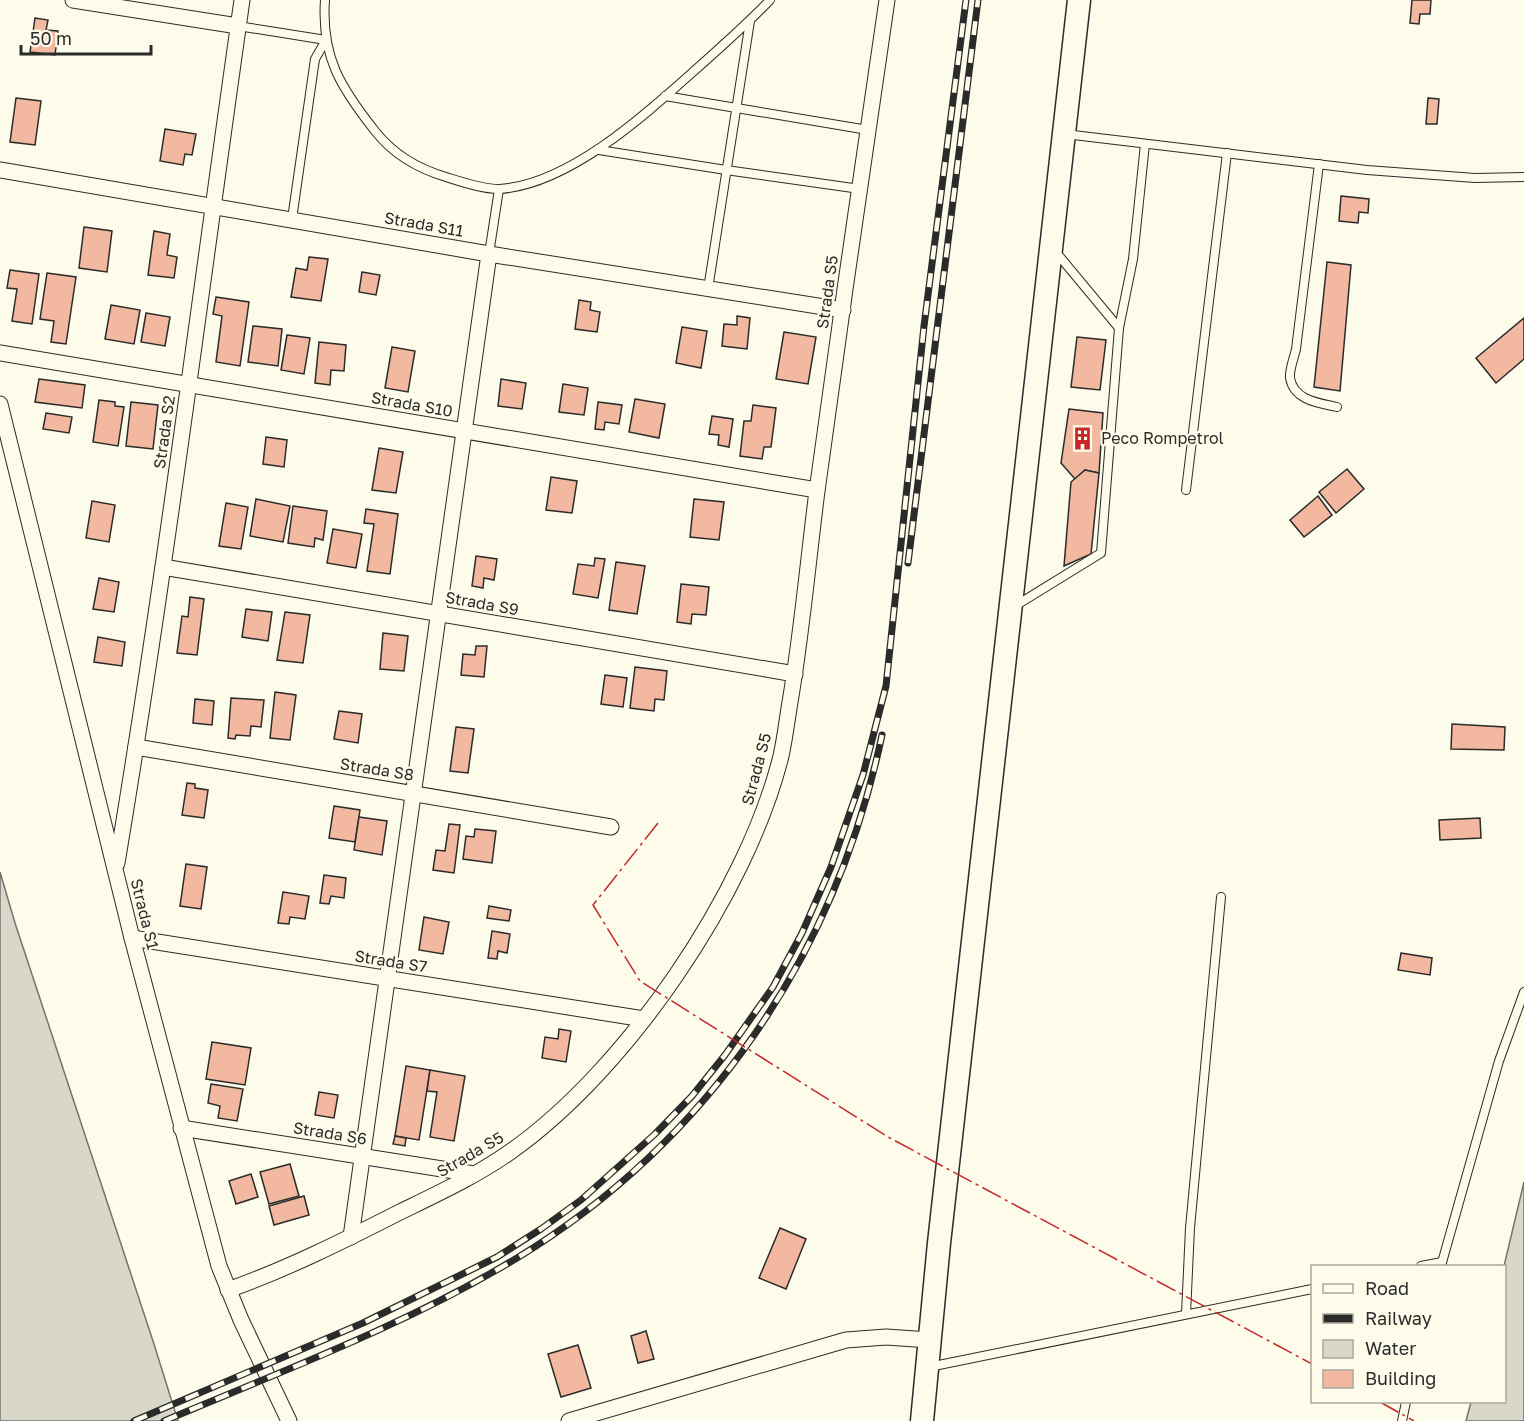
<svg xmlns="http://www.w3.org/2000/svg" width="1524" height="1421" font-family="'Golos Text',sans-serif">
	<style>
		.water { fill: #d8d7c9; stroke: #74746e; stroke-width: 1.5 }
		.building { fill: #f2b8a0; stroke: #2b2b2b; stroke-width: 1.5 }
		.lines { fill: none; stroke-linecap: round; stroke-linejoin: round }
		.lane-casing { stroke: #2b2b2b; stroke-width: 10 }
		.street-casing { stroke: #2b2b2b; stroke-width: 17 }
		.secondary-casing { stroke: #2b2b2b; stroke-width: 25 }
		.lane { stroke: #fdfbea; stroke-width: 8 }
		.street { stroke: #fdfbea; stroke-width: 15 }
		.secondary { stroke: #fdfbea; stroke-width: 22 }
		.rail-casing { stroke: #2b2b2b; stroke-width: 7 }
		.rail { stroke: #fdfbea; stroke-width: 4.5; stroke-dasharray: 14; stroke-linecap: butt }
		.power { stroke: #c62828; stroke-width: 1.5; stroke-dasharray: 21 4.5 3 4.5; stroke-linecap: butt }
		.labels { text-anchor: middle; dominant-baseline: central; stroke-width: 4.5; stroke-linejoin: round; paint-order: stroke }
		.street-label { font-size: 16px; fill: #2b2b2b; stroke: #fdfbea }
		.poi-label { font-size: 16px; fill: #2b2b2b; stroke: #fdfbea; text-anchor: start }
	</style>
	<rect width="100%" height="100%" fill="#fdfbea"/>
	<g class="water">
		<polygon points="0,872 15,923 153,1341 178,1421 0,1421"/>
		<polygon points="1524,1182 1524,1421 1466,1421 1471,1402 1504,1402 1504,1266"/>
	</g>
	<g class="building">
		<polygon points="1412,0 1431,0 1430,14 1420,14 1419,24 1410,23"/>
		<polygon points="35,18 48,20 46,30 58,31 55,55 30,52"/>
		<polygon points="16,98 41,101 35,145 10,142"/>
		<polygon points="1428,98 1439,99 1437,124 1426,124"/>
		<polygon points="165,129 196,134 192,155 185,154 183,165 160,161"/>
		<polygon points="1341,196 1369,199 1368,213 1359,212 1358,223 1339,221"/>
		<polygon points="84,227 112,231 107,272 79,268"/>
		<polygon points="154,231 170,234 167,255 177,257 174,278 148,275"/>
		<polygon points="309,257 328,259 321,301 291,297 296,268 307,270"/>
		<polygon points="1327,262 1351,265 1340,391 1314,387"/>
		<polygon points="10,270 39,274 32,324 12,321 17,289 7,288"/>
		<polygon points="362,272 380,275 376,295 359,292"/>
		<polygon points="47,273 76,277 66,344 51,342 54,321 40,319"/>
		<polygon points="216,297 249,302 240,366 216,362 222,316 213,314"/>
		<polygon points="579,300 591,302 590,310 600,312 597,332 575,329"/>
		<polygon points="111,305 140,310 134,344 105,339"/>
		<polygon points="146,313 170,317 165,346 141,342"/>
		<polygon points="737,316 750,318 747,349 722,346 724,324 737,325"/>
		<polygon points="1524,318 1524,359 1496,383 1476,358"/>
		<polygon points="253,326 282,329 278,366 248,362"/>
		<polygon points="682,327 707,331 701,368 676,363"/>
		<polygon points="784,332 816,337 808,384 776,379"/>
		<polygon points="287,335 310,338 304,374 281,370"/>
		<polygon points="1077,337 1106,340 1100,390 1071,387"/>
		<polygon points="319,342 346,345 344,371 331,370 330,385 315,383"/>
		<polygon points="392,347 415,351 408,392 385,388"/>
		<polygon points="39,379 85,385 82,408 35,402"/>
		<polygon points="501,379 526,383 522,409 498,406"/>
		<polygon points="563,384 588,388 584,415 559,412"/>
		<polygon points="635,399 665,404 659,438 629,432"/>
		<polygon points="99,400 115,402 115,406 124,407 118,446 93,442"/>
		<polygon points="131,402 158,405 153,449 126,446"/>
		<polygon points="598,402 622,405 619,424 605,422 604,430 595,429"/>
		<polygon points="753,405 776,408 771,447 764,447 762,459 740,456 744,421 751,421"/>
		<polygon points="1069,409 1103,413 1099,473 1085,470 1075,479 1061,463"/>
		<polygon points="46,413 72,417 69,433 43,429"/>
		<polygon points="712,416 733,419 729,447 718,445 719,435 709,434"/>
		<polygon points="266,437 287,440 284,467 263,464"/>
		<polygon points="379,448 403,452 396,493 372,490"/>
		<polygon points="1347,469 1364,489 1336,513 1319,492"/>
		<polygon points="1085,470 1099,473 1091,554 1064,566 1071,482"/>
		<polygon points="551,477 577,481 572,513 546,510"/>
		<polygon points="1318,496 1332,515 1304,537 1290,520"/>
		<polygon points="256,499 290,506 283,542 250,536"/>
		<polygon points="694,499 724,502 719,540 690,537"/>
		<polygon points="92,501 115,505 109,542 86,538"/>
		<polygon points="226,503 248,507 241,549 219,546"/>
		<polygon points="293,506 327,511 323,540 315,538 314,547 288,543"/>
		<polygon points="366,509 398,514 390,574 367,571 374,524 364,523"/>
		<polygon points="333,529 362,534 356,568 327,563"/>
		<polygon points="476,556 497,559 494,580 484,578 483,588 472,586"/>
		<polygon points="595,558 605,559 598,598 573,594 578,564 594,566"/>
		<polygon points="616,562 645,566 637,614 609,610"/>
		<polygon points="99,578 119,582 114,612 93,609"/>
		<polygon points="681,584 709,587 706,615 692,614 691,624 677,622"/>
		<polygon points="190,597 204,599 197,655 177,653 182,616 188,617"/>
		<polygon points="246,609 272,612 268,641 242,637"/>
		<polygon points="285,612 310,615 303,663 277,660"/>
		<polygon points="383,633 408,636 404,671 380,669"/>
		<polygon points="98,637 125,642 122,666 94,662"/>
		<polygon points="476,646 487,646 484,677 461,675 463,654 475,655"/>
		<polygon points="635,667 667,671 664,700 655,699 654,711 630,708"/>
		<polygon points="605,675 627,678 623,707 601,704"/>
		<polygon points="275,692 296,695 290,740 270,738"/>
		<polygon points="231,698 264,700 261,727 251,726 250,736 236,735 235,739 228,738"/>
		<polygon points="195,699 214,701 212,725 193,723"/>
		<polygon points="339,711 362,714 358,743 334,739"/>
		<polygon points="1452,724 1505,727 1504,750 1451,749"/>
		<polygon points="456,727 474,729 468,773 450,771"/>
		<polygon points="187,783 195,784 195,788 208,790 204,818 182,815"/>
		<polygon points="334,806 360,810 355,842 329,838"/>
		<polygon points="359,817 387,821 382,855 354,850"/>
		<polygon points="1480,818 1481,838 1440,840 1439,820"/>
		<polygon points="449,824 460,825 454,873 433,870 436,850 445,851"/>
		<polygon points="475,829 496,831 492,863 463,859 466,836 474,837"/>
		<polygon points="186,864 207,867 201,909 180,906"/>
		<polygon points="324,875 346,878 344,898 331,896 329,904 320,903"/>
		<polygon points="283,892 309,896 305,919 290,917 289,924 278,923"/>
		<polygon points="489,906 511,910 509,921 487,918"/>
		<polygon points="424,917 449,922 443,954 419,950"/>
		<polygon points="492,931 510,934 507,953 498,951 497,959 488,958"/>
		<polygon points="1401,953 1432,958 1430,975 1398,970"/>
		<polygon points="559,1029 571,1031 566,1062 542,1058 545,1037 558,1039"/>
		<polygon points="212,1042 251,1048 245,1085 206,1079"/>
		<polygon points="406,1066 430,1070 419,1140 395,1136"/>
		<polygon points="430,1070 465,1076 454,1141 430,1137 437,1092 427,1091"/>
		<polygon points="211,1084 243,1089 237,1121 218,1118 220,1106 208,1103"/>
		<polygon points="319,1092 338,1095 334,1118 315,1115"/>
		<polygon points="395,1136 406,1138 405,1146 393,1144"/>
		<polygon points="290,1164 299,1196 269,1204 260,1172"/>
		<polygon points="251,1174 258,1197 236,1204 229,1181"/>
		<polygon points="304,1196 309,1215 274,1225 269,1206"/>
		<polygon points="780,1228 806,1239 786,1289 759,1278"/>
		<polygon points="646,1331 654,1359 638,1363 631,1336"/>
		<polygon points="578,1345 591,1388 561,1397 548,1354"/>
	</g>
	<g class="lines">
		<defs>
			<g id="lane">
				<path d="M325 0C321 57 341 88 375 131 393 154 419 169 446 177 462 182 482 189 499 189 568 185 645 115 694 71 720 48 746 25 770 0"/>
				<polyline points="238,26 326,40 315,59 292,219"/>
				<polyline points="665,96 868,130"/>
				<polyline points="1065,134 1367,170 1475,178 1524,177"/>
				<polyline points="599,150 726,170 860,189"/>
				<path d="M1319 164 1296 349C1294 358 1289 370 1290 378 1294 401 1320 403 1337 407"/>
				<polyline points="489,254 499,189"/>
				<polyline points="708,289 750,21"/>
				<polyline points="1119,328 1133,259 1145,144"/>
				<polyline points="1186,490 1227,153"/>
				<polyline points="1015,606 1101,553 1119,328 1055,251"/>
				<polyline points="1421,1266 1442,1262"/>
				<polyline points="1441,1266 1499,1061 1524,992"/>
				<polyline points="1186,1314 1190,1228 1221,897"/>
				<polyline points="929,1367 1312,1289"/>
				<polyline points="1402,1421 1406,1402"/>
			</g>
			<g id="street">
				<polyline points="73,0 238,26"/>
				<polyline points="0,170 489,254 843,310"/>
				<polyline points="0,353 817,490"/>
				<polyline points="0,404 132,938 219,1266 241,1320 289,1421"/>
				<polyline points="163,567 795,674"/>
				<polyline points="136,747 611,827"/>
				<path d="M117 863C165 576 201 288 242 0"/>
				<polyline points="132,938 644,1019"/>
				<polyline points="181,1128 474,1174"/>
				<polyline points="351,1237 489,254"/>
				<path d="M228 1290C287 1269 343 1241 400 1212 437 1194 476 1176 510 1152 626 1071 747 893 781 756 785 738 787 720 790 702 802 632 808 561 817 491 839 327 863 164 887 0"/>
				<polyline points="569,1421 846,1340 886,1337 930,1340"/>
			</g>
			<polyline id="secondary" points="922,1421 939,1243 1079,0"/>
		</defs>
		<use href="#lane" class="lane-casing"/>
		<use href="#street" class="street-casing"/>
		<use href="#secondary" class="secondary-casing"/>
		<use href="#lane" class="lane"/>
		<use href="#street" class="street"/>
		<use href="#secondary" class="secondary"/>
		<defs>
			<g id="rail">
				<polyline points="908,563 978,0"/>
				<polyline points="134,1421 363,1323 497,1257 541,1229 581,1200 655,1134 692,1096 725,1055 773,987 802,933 831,867 863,775 886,686 924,326 966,0"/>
				<path d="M164 1421C282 1371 406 1325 517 1258 709 1141 836 954 882 735"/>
			</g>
		</defs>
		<use href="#rail" class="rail-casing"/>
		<use href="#rail" class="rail"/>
		<g class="power">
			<polyline points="658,823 593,905 640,981 888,1137 1312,1364"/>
			<polyline points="1380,1402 1414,1421"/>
		</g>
	</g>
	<defs>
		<symbol id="building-bare" viewBox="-9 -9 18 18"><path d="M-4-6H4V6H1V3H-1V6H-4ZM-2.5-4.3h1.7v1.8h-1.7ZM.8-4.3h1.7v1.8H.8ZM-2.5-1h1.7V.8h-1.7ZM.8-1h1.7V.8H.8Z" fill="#c62828" stroke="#fdfbea" stroke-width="2.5" paint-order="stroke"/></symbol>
	</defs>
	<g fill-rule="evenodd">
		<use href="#building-bare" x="1066" y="422" width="33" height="33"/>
	</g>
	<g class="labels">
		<g class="street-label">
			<text transform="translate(424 224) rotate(10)">Strada S11</text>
			<text transform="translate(827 292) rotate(-82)">Strada S5</text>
			<text transform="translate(412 404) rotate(10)">Strada S10</text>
			<text transform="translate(164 432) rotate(-82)">Strada S2</text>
			<text transform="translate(482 603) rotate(10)">Strada S9</text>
			<text transform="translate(377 769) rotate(9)">Strada S8</text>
			<text transform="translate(756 769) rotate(-75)">Strada S5</text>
			<text transform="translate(145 914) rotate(76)">Strada S1</text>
			<text transform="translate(391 961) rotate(9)">Strada S7</text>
			<text transform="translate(330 1133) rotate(9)">Strada S6</text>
			<text transform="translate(470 1154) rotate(-30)">Strada S5</text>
		</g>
		<g class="poi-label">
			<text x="1101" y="438">Peco Rompetrol</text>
		</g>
	</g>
	<rect x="1311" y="1265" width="195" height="138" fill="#fdfbea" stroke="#a9a89e" stroke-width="1.5"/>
	<rect x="1323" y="1284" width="30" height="9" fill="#fdfbea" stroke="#a9a89e" stroke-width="1.5"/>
	<text x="1365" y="1295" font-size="18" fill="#2b2b2b">Road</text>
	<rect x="1323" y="1314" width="30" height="9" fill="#2b2b2b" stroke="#a9a89e" stroke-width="1.5"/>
	<text x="1365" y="1325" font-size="18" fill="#2b2b2b">Railway</text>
	<rect x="1323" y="1340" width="30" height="18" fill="#d8d7c9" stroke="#a9a89e" stroke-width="1.5"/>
	<text x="1365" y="1355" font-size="18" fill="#2b2b2b">Water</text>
	<rect x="1323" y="1370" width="30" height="18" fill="#f2b8a0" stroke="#a9a89e" stroke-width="1.5"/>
	<text x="1365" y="1385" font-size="18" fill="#2b2b2b">Building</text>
	<path d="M21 45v9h130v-9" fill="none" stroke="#2b2b2b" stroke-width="3"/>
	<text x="30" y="45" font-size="18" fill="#2b2b2b" stroke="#fdfbea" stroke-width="4.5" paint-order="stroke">50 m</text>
</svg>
